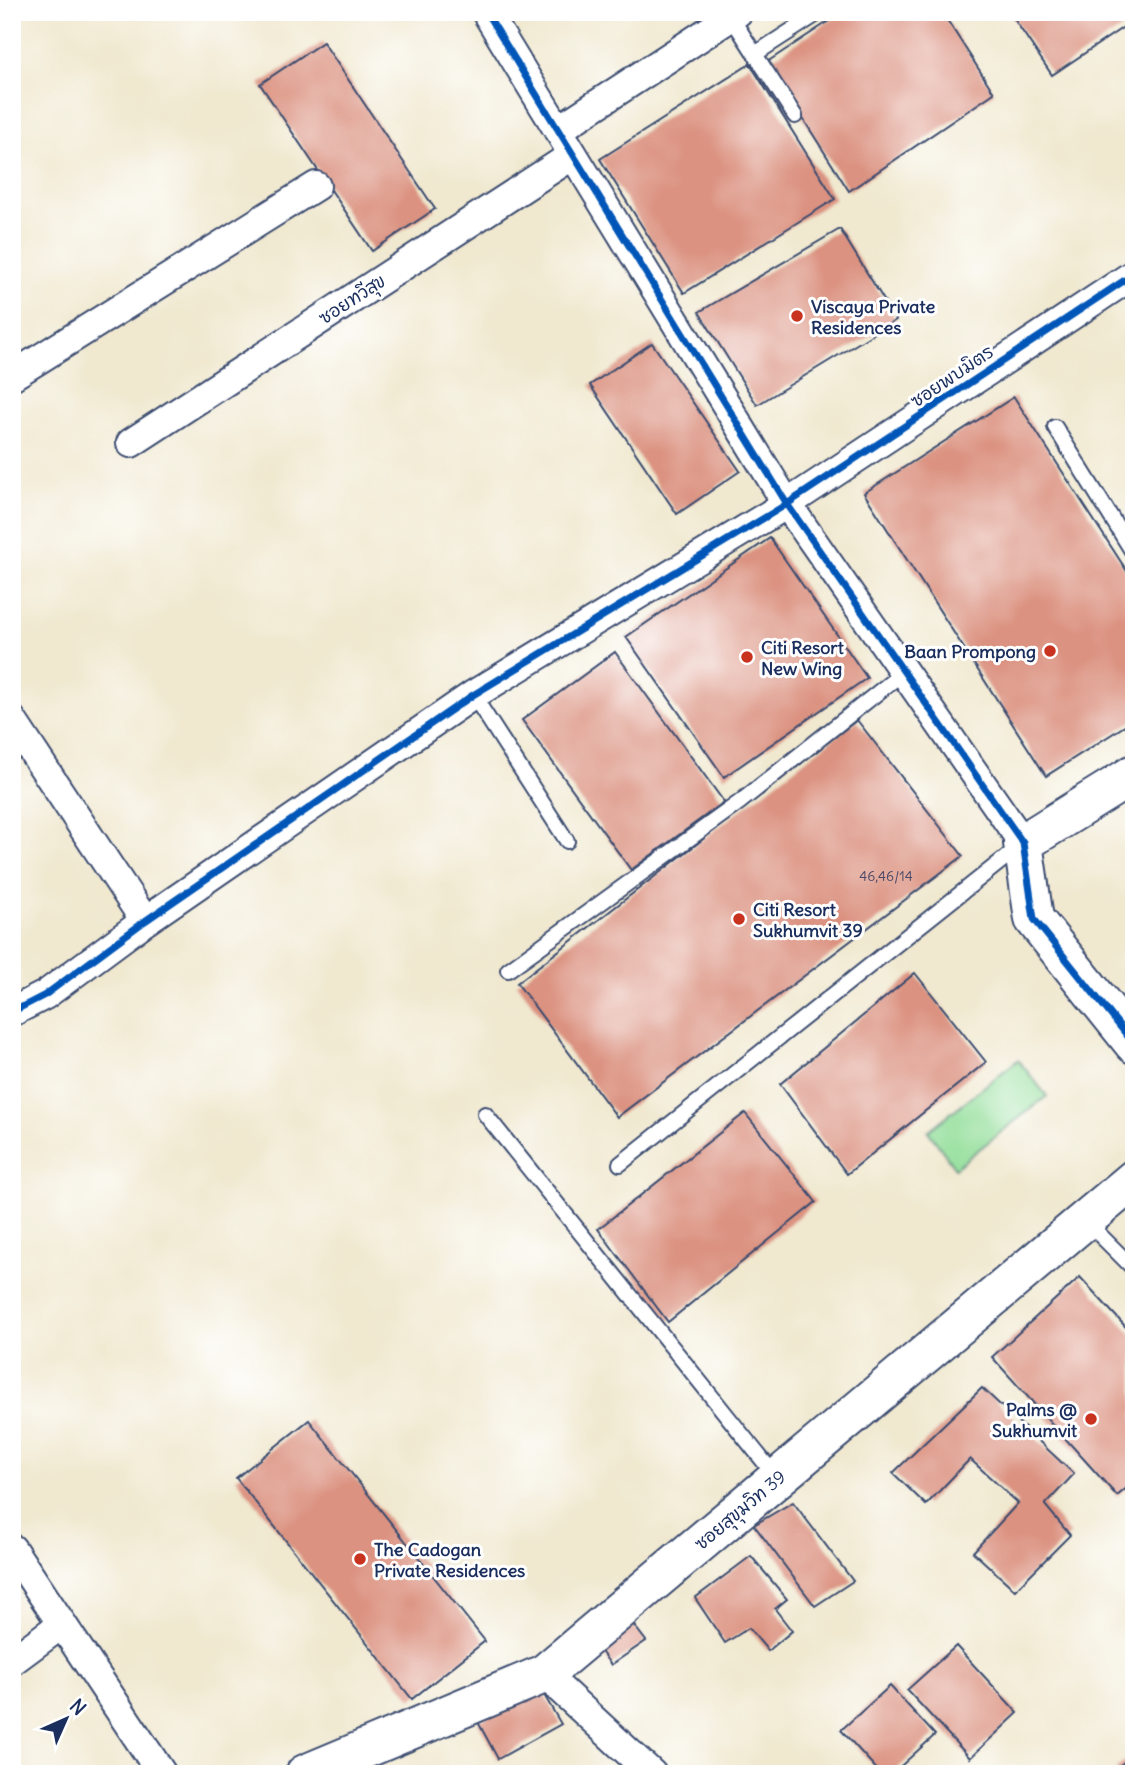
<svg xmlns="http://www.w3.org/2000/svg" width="1146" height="1786" font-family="Delius,'Playpen Sans Thai',sans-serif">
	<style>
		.green { fill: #93de9a; stroke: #57867c; stroke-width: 2 }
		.building { fill: #db9280 }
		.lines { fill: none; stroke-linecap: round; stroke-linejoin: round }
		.lane-casing { stroke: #3b4b6f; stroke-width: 18 }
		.street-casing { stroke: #3b4b6f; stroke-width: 32 }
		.secondary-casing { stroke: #3b4b6f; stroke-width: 42 }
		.lane { stroke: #fff; stroke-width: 14 }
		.street { stroke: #fff; stroke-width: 28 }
		.secondary { stroke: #fff; stroke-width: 38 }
		.cycleway-casing { stroke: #fff; stroke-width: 11 }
		.cycleway { stroke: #0057b8; stroke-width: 7 }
		.poi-dot { fill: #c8321e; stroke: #fff; stroke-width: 2.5 }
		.labels { text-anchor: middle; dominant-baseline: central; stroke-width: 6; stroke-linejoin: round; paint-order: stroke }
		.number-label { font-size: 14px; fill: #4b4866 }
		.street-label { font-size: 18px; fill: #1b2f5e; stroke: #fff }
		.poi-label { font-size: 18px; font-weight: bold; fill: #1b2f5e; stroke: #fff; text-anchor: start }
	</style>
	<rect width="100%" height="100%" fill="#fff"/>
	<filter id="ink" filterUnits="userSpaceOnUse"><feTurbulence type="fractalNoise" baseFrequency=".0143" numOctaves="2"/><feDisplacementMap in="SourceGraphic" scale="14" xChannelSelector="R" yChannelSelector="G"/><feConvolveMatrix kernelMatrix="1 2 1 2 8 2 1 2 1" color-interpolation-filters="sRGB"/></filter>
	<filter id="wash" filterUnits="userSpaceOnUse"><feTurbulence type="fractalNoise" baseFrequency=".00686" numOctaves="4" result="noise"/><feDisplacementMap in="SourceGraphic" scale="28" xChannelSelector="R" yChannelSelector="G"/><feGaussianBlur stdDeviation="1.57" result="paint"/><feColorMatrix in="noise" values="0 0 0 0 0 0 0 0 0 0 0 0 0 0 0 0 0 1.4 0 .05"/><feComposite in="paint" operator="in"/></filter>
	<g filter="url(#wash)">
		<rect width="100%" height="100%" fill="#f0e8cf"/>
		<polygon class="green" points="1018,1060 1047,1096 955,1168 928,1131"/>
		<g id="blocks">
			<g class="building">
				<polygon points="843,12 942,12 994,93 849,191 767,62"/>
				<polygon points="1017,12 1134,12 1134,20 1052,75 1012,16"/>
				<polygon points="323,42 435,209 372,251 260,84"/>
				<polygon points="750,64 835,199 684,293 600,159"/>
				<polygon points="840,229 896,320 757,405 699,312"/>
				<polygon points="652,343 740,471 677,514 590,385"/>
				<polygon points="1014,397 1134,582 1134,720 1046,776 864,493"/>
				<polygon points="770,538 867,678 724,777 626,637"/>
				<polygon points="615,652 724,802 631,870 522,720"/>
				<polygon points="857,720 963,856 617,1117 517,983"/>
				<polygon points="915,973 986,1062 847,1174 780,1084"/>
				<polygon points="745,1113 816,1202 668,1322 598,1229"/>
				<polygon points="1080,1277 1134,1336 1134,1482 1117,1496 992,1357"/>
				<polygon points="982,1388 1074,1474 1045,1505 1070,1535 1015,1590 973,1552 1018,1503 970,1459 926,1505 893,1473"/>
				<polygon points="309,1420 485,1641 412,1699 236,1478"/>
				<polygon points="793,1502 853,1581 815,1606 754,1525"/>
				<polygon points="751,1556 787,1599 775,1609 792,1631 768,1651 749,1628 725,1643 695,1598"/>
				<polygon points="626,1615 646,1641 611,1665 594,1642"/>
				<polygon points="956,1646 1018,1713 970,1758 907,1690"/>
				<polygon points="890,1686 935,1735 892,1774 881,1774 841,1730"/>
				<polygon points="540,1688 561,1724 498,1759 478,1722"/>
				<polygon points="1134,1753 1134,1774 1120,1774 1116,1769"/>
			</g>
		</g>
	</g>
	<g filter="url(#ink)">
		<use href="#blocks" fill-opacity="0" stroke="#3b4b6f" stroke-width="2"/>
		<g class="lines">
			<defs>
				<g id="lane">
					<polyline points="731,17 795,116"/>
					<polyline points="755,54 820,12"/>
					<polyline points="1055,427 1134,554"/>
					<polyline points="473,695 567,841"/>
					<polyline points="508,970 740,802 905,671"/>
					<polyline points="485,1114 777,1478"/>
					<polyline points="620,1164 1019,847"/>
					<polyline points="1086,1221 1134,1269"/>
				</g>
				<g id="street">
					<polyline points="486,12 787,504 1023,843"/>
					<polyline points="558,130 738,12"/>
					<polyline points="12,376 316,186"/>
					<polyline points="131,443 573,155"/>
					<polyline points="12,720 145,921"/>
					<polyline points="12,1012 45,995 145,921 473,695 787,504 1134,274"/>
					<polyline points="12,1549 162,1774"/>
					<polyline points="12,1661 62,1624"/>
					<polyline points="544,1674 652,1774"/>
				</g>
				<g id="secondary">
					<polyline points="1134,774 1023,843 1034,919 1134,1044"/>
					<polyline points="305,1774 544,1674 1134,1179"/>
				</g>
			</defs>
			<use href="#lane" class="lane-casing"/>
			<use href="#street" class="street-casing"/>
			<use href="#secondary" class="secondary-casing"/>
			<use href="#lane" class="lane"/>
			<use href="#street" class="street"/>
			<use href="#secondary" class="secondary"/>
			<defs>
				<g id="cycleway">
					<polyline points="486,12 787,504 1023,843 1034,919 1134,1044"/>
					<polyline points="12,1012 45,995 145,921 473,695 787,504 1134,274"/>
				</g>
			</defs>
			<use href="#cycleway" class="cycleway-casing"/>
			<use href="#cycleway" class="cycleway"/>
		</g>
	</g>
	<g class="poi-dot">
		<circle cx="797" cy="316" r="7"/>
		<circle cx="1050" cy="651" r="7"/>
		<circle cx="747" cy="657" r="7"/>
		<circle cx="739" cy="919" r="7"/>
		<circle cx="1091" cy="1419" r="7"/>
		<circle cx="360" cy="1559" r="7"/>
	</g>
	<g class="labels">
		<g class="number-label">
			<text x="886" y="876">46,46/14</text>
		</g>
		<g class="street-label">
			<text transform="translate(352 299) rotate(-33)">ซอยทวีสุข</text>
			<text transform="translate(952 376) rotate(-34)">ซอยพบมิตร</text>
			<text transform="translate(740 1510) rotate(-40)">ซอยสุขุมวิท 39</text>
		</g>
		<g class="poi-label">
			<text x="811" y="306">Viscaya Private<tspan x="811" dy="21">Residences</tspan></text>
			<text x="761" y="647">Citi Resort<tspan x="761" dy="21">New Wing</tspan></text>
			<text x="1036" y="651" text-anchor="end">Baan Prompong</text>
			<text x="753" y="909">Citi Resort<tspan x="753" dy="21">Sukhumvit 39</tspan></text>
			<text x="1077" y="1409" text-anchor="end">Palms @<tspan x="1077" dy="21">Sukhumvit</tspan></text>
			<text x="374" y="1549">The Cadogan<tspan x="374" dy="21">Private Residences</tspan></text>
		</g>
	</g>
	<rect width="1146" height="1786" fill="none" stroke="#fff" stroke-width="42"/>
	<g transform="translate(66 1719) rotate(45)" stroke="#ffffff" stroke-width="5" paint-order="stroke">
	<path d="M0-5L12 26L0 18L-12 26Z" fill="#1b2f5e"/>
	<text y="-10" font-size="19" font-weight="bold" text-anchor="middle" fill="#1b2f5e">N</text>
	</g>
</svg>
